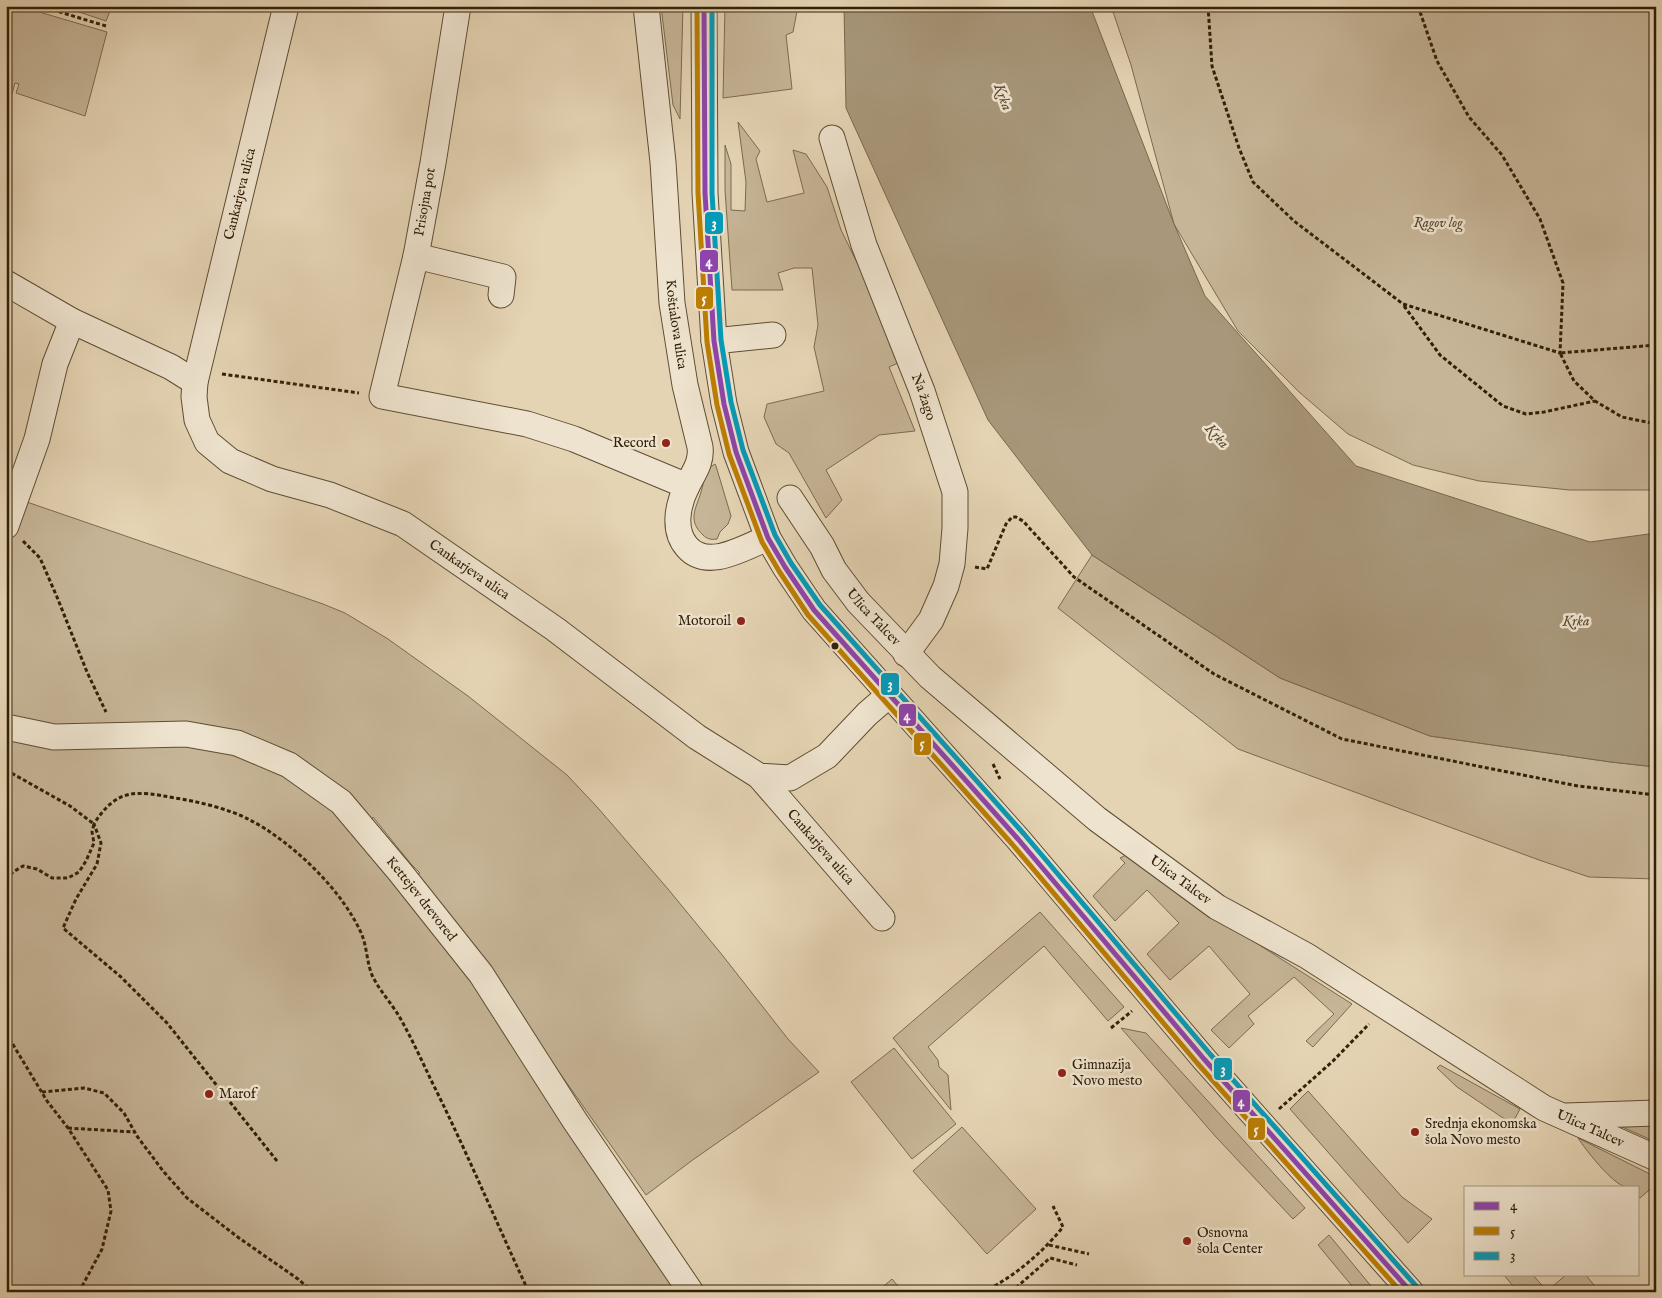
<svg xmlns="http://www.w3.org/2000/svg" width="1662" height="1298" font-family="'IM FELL English',serif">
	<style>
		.green { fill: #c6b597; stroke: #7c6a50; fill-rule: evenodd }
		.water { fill: #a8977a; stroke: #78674c }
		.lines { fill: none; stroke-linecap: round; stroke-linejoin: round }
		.minor-casing { stroke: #5e4d33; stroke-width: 27 }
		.path { stroke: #312008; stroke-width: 3; stroke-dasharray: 4 2.5; stroke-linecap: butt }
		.minor { stroke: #eee3ce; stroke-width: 25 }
		.bus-1-casing { stroke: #eee3ce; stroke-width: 9 }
		.bus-2-casing { stroke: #eee3ce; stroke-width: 9 }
		.bus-3-casing { stroke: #eee3ce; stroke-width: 9 }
		.bus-1 { stroke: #8e44ad; stroke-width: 5 }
		.bus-2 { stroke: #bc7e02; stroke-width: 5 }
		.bus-3 { stroke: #059bba; stroke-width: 5 }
		.poi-dot { fill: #8f2418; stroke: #eee3ce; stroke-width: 2 }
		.bus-dot { fill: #312008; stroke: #eee3ce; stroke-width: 2 }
		.labels { text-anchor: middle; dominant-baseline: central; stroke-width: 5; stroke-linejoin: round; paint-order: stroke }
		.street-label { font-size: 14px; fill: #312008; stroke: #eee3ce }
		.park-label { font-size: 14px; font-style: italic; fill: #56452c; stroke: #eee3ce }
		.poi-label { font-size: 14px; fill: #312008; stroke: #eee3ce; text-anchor: start }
		.water-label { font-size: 15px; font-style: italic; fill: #5b4a30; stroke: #eee3ce }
		.line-badge { stroke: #eee3ce; stroke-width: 2 }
		.badge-label { font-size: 14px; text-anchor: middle; font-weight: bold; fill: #fff }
	</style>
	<rect width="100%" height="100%" fill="#e5d4b4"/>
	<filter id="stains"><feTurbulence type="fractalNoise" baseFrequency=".004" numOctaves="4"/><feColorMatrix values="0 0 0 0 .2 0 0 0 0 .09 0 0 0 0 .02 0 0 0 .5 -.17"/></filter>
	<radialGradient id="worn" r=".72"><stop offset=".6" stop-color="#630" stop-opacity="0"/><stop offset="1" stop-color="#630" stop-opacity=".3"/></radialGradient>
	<g class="green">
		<polygon points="6,6 19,6 107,32 85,116 16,93 19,84 15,83 12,94 6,92"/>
		<polygon points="61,6 112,6 106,21"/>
		<polygon points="661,6 683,6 680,119 673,105"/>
		<polygon points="725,6 798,6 793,32 786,35 792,89 723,98"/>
		<polygon points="1111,6 1656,6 1656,490 1570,490 1479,481 1413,465 1348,434 1299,392 1238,331 1174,224 1131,65"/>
		<polygon points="738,122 760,151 756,159 767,202 804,193 793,150 806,154 827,187 841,230 905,360 889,367 915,431 879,435 826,470 842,500 826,518 789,453 776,444 764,417 767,404 824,391 814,347 818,325 812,268 794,268 778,273 783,290 732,290 725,190 725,145 731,164 731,210 745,211 746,182"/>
		<path d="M715 464 716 466 731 516 728 524 720 532 717 539C711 540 707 539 703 535 687 520 696 509 701 492 704 482 705 469 715 464Z"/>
		<path d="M24 501 323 604 345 613 388 639 468 696 567 775 598 808 668 889 723 956 788 1039 819 1072 694 1159 646 1195 525 1024 679 1292H6V534ZM373 817 411 864 420 873 393 881 368 830Z"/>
		<polygon points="1092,555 1280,678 1430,736 1611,762 1656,767 1656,879 1589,877 1539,860 1238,749 1058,608"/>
		<polygon points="1128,854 1187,899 1352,1004 1313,1047 1306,1041 1334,1014 1294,977 1248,1016 1254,1024 1229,1048 1211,1030 1250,994 1209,946 1170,980 1147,954 1179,923 1147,890 1115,921 1093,896 1125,863 1120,858"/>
		<polygon points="1040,912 1124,1007 1108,1021 1044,946 928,1047 938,1060 939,1067 948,1075 951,1110 893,1038"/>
		<polygon points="1121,1028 1146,1033 1305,1208 1293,1219 1216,1137"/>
		<polygon points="894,1048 956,1124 912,1159 851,1082"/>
		<polygon points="1440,1065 1520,1109 1512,1124 1457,1087 1437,1068"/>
		<polygon points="1308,1091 1402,1197 1432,1219 1408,1243 1290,1109"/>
		<polygon points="1613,1123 1656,1123 1656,1142"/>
		<polygon points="962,1127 1036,1209 987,1254 913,1171"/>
		<path d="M1578 1138 1656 1177V1184L1640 1198 1638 1197V1187C1635 1187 1630 1188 1626 1187 1612 1184 1586 1150 1578 1138Z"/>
		<polygon points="1329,1235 1376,1292 1357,1292 1318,1245"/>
		<polygon points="1503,1274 1532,1274 1547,1291 1567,1274 1585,1274 1598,1290 1598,1292 1518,1292"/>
		<polygon points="892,1279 903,1292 877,1292"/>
	</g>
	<polygon class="water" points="844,6 1090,6 1174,224 1205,296 1356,466 1590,542 1656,533 1656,767 1611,762 1430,736 1280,678 1092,555 988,420 846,108"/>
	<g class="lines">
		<defs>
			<g id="minor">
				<path id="s1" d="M286 6 195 382 194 397 197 420 207 442 230 461 272 479 330 495 403 524 555 629 697 737 759 776 790 778 827 756 867 714 889 695"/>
				<polyline points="458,6 433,163 416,256 382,396 527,424 574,439 687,486"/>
				<path id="s2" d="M646 6 663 162 672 303 685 385 700 447C702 462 694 472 687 486 678 504 672 530 687 547 708 571 744 547 768 538"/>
				<polyline points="704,6 705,193 714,341 724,404 736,452 768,538 785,567 814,610 1018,839 1204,1059 1411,1292"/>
				<path id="s3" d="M832 138 864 245 922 391 955 492V528L952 564 946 586 931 620 906 654"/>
				<polyline points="416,256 503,277 501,295"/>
				<polyline points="6,283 72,321 171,367 195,382"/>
				<polyline points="714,341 773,335"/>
				<path id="s4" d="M790 498 822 546 834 570 858 602 930 677 1097 819 1217 907 1307 956 1544 1108 1656 1158"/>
				<polyline points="6,526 37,439 55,364 72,321"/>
				<path id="s5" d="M6 727 54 737 186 734 237 743 289 765 341 802 400 872 481 974 575 1121 691 1292"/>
				<path id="s6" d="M759 776 882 918"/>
				<polyline points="1566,1116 1656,1113"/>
			</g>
		</defs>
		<use href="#minor" class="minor-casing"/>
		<g class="path">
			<polyline points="40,6 106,26"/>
			<polyline points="1208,6 1212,66 1239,148 1253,182 1294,221 1403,304 1560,353 1563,283 1540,219 1502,155 1469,117 1437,61 1418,6"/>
			<polyline points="1404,306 1440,355 1503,406 1526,414 1544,412 1595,401"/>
			<polyline points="1656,345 1560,353 1574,381 1595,401 1622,417 1656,424"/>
			<polyline points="222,374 359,393"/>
			<polyline points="23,541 40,558 57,597 87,672 106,712"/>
			<polyline points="975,567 987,569 1006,524 1012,517 1016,517 1023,521 1074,577 1214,674 1342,739 1578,786 1656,795"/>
			<polyline points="993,764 1000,779"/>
			<polyline points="6,770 70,806 94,824 92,832 94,843 86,861 79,872 68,878 52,878 37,869 23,866 13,872 6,880"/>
			<polyline points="1111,1028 1132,1011"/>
			<polyline points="6,1033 47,1101 68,1128 108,1190 111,1211 102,1249 79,1292"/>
			<polyline points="42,1092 84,1088 104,1093 124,1113 137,1136 163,1171 187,1198 239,1238 298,1279 313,1292"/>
			<polyline points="1279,1109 1333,1061 1369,1024"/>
			<polyline points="68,1128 134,1132"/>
			<path d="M277 1161 167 1023 121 977 63 928 76 899 97 864 101 843 94 824C117 787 137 791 175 798 196 801 229 809 248 819 290 840 343 890 362 935 367 948 367 963 372 975 379 990 391 1003 399 1016 411 1037 421 1059 431 1080 465 1148 494 1217 526 1286L530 1292"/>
			<polyline points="1049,1245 1089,1254"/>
			<path d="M983 1292C1014 1277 1042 1253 1063 1227L1053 1206"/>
			<polyline points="1011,1292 1050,1258 1077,1265"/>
		</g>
		<use href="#minor" class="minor"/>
		<defs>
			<polyline id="bus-1" points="704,6 705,193 714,341 724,404 736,452 768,538 785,567 814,610 1018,839 1204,1059 1411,1292"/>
			<polyline id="bus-2" points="697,6 698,193 707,342 717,405 729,454 762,542 779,571 808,615 1012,844 1198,1064 1401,1292"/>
			<polyline id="bus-3" points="712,6 712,193 721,340 731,402 743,450 775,535 791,563 820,605 1024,834 1210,1054 1417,1287"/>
		</defs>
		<use href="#bus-1" class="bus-1-casing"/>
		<use href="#bus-2" class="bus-2-casing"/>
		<use href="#bus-3" class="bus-3-casing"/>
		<use href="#bus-1" class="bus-1"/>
		<use href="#bus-2" class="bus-2"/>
		<use href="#bus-3" class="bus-3"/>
	</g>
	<g class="poi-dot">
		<circle cx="666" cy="443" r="5"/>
		<circle cx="741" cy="621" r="5"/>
		<circle cx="1062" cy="1073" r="5"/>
		<circle cx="209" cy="1094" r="5"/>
		<circle cx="1415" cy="1132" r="5"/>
		<circle cx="1187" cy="1241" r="5"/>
	</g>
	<circle class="bus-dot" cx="835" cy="646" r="4.5"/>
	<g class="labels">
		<g class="street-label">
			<text transform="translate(240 194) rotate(-76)">Cankarjeva ulica</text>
			<text transform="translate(425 202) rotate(-80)">Prisojna pot</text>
			<text stroke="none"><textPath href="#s2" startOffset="320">Koštialova ulica</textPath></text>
			<text stroke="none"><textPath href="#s3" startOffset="275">Na žago</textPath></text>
			<text stroke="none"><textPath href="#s1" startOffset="744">Cankarjeva ulica</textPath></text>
			<text stroke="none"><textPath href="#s4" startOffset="146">Ulica Talcev</textPath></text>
			<text stroke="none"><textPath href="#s6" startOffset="94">Cankarjeva ulica</textPath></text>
			<text stroke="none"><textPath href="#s4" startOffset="551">Ulica Talcev</textPath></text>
			<text stroke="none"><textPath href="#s5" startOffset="479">Kettejev drevored</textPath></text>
			<text stroke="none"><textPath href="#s4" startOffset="1031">Ulica Talcev</textPath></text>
		</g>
		<g class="park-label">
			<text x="1438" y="223">Ragov log</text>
		</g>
		<g class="poi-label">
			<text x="656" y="443" text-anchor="end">Record</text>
			<text x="731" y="621" text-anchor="end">Motoroil</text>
			<text x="1072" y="1065">Gimnazija<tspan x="1072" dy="16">Novo mesto</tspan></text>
			<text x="219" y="1094">Marof</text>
			<text x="1425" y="1124">Srednja ekonomska<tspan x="1425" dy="16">šola Novo mesto</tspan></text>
			<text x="1197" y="1233">Osnovna<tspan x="1197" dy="16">šola Center</tspan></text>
		</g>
		<g class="water-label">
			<text transform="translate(1003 97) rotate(69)">Krka</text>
			<text transform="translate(1217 436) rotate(48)">Krka</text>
			<text transform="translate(1576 621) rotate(-1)">Krka</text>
		</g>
	</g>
	<g class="line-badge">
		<rect x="704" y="211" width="20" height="24" rx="5" fill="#059bba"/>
		<rect x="699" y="249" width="20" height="24" rx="5" fill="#8e44ad"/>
		<rect x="695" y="286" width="19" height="24" rx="5" fill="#bc7e02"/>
		<rect x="880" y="672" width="20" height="24" rx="5" fill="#059bba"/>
		<rect x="898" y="703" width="19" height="24" rx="5" fill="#8e44ad"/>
		<rect x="913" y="732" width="19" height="24" rx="5" fill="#bc7e02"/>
		<rect x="1213" y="1057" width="20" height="24" rx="5" fill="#059bba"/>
		<rect x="1232" y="1089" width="19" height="24" rx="5" fill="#8e44ad"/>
		<rect x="1247" y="1117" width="19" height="24" rx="5" fill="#bc7e02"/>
	</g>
	<g class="badge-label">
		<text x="714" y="228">3</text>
		<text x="709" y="266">4</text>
		<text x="704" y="303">5</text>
		<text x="890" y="689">3</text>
		<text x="907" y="720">4</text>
		<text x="922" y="748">5</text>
		<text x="1223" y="1074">3</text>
		<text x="1241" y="1106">4</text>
		<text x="1256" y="1134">5</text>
	</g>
	<rect width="1662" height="1298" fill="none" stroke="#e5d4b4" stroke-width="25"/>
	<rect x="8" y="8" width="1647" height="1283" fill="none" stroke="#312008" stroke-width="2.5"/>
	<rect x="12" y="12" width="1637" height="1273" fill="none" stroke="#312008"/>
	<rect x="1464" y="1186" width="175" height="90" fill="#eee3ce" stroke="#a2957f"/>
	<rect x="1474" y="1202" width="25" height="8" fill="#8e44ad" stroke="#a2957f"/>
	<text x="1510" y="1210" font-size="15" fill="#312008">4</text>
	<rect x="1474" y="1227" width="25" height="8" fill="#bc7e02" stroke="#a2957f"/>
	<text x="1510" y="1236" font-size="15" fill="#312008">5</text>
	<rect x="1474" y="1252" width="25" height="8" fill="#059bba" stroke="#a2957f"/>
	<text x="1510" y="1260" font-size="15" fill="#312008">3</text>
	<rect width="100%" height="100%" filter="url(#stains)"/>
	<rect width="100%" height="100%" fill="url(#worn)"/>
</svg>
